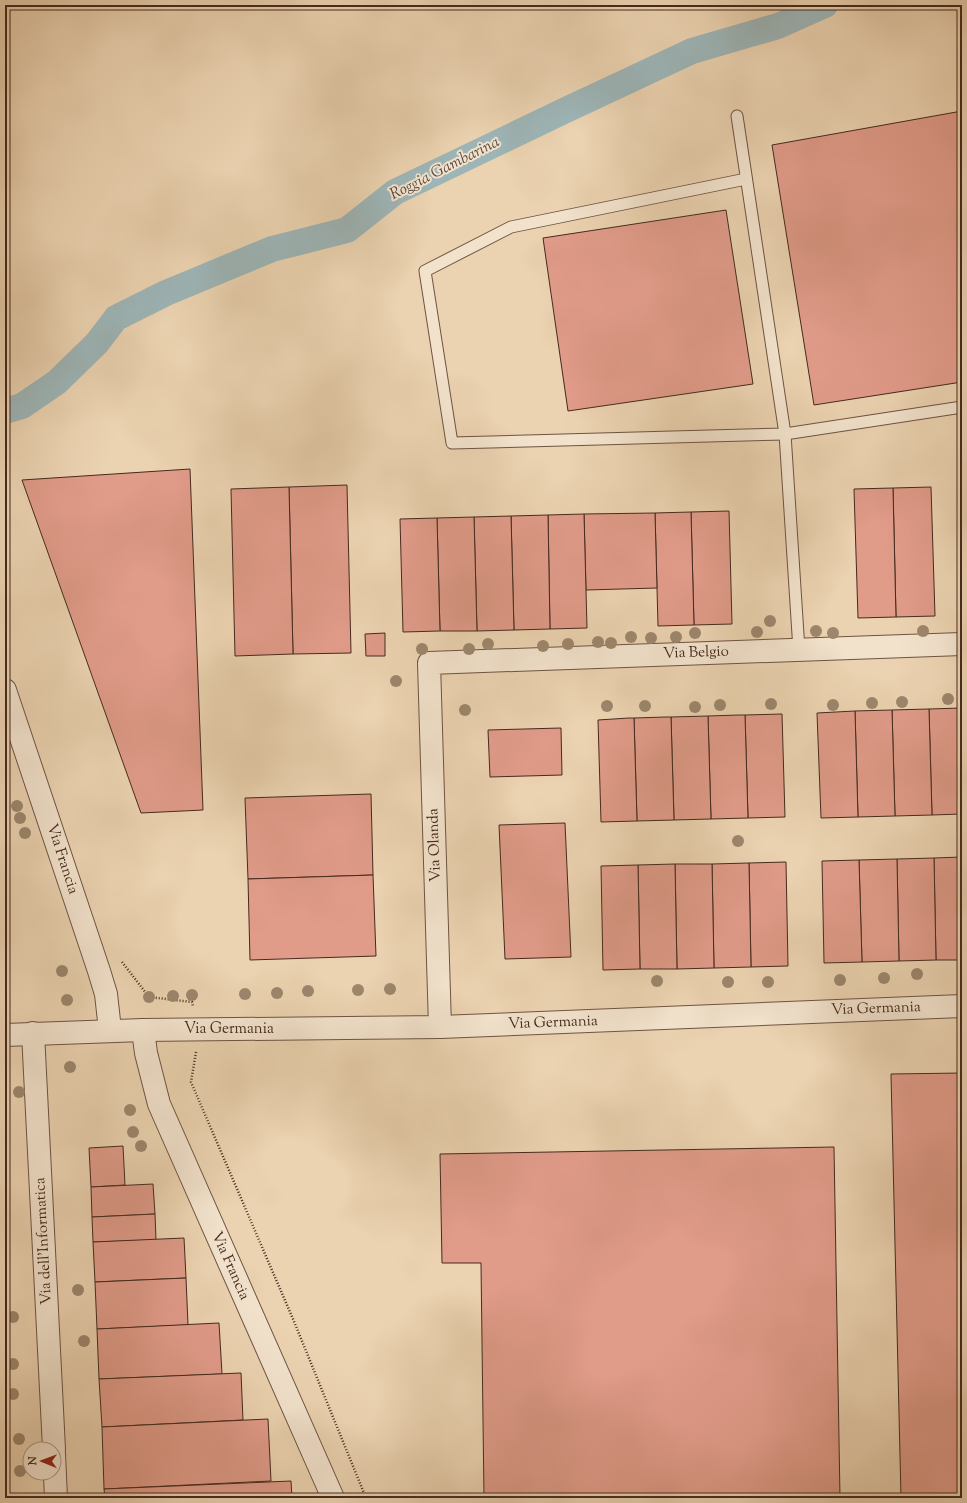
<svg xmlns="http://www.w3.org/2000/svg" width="967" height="1503" font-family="'Sorts Mill Goudy',serif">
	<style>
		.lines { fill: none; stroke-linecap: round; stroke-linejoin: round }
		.canal { stroke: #9db5b7; stroke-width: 26 }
		.building { fill: #e09b89; stroke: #452a1e }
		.lane-casing { stroke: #6e5442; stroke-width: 13 }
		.street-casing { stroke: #6e5442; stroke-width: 24 }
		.path { stroke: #452a1e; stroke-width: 2.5; stroke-dasharray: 1 2; stroke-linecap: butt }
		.lane { stroke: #f2e2cc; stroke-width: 11 }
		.street { stroke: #f2e2cc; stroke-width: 22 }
		.tree { fill: #9c866c }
		.labels { text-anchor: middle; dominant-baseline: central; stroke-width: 4; stroke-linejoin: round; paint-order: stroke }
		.street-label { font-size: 15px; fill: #452a1e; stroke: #f2e2cc }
		.water-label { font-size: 16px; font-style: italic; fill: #57463d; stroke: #f2e2cc }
	</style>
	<rect width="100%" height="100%" fill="#ebd2b0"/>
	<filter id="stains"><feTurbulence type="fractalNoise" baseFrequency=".005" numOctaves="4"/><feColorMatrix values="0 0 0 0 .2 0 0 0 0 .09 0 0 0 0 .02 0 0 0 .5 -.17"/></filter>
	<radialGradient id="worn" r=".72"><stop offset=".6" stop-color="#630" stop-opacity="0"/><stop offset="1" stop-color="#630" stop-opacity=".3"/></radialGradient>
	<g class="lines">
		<polyline class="canal" points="5,411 22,406 57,382 97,343 116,318 166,293 272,249 347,230 395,192 568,109 692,51 778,26 825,5"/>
	</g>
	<g class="building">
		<polygon points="962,111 962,382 814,405 772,145"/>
		<polygon points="726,210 753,384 568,411 543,238"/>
		<polygon points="190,469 203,810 141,813 22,480"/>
		<polygon points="347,485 351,653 293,654 289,487"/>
		<polygon points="289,487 293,654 235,656 231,489"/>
		<polygon points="931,487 935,616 896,617 893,488"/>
		<polygon points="893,488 896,617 858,618 854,489"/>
		<polygon points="729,511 732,624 694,625 691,512"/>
		<polygon points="691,512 694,625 658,626 655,513"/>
		<polygon points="655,513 657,588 586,590 584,514"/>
		<polygon points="584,514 587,628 550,629 548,515"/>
		<polygon points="548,515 550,629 514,630 511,516"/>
		<polygon points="511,516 514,630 477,631 474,517"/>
		<polygon points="474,517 477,631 440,631 437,518"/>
		<polygon points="437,518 440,631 403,632 400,519"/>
		<polygon points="385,633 385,656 366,656 365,634"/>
		<polygon points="962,708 962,814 932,815 929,709"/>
		<polygon points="929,709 932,815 895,816 892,710"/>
		<polygon points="892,710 895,816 858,817 855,711"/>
		<polygon points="855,711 858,817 821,818 817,713"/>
		<polygon points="782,714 785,817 748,818 745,715"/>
		<polygon points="739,715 745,715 748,818 711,819 708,716"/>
		<polygon points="708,716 711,819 674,820 671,717"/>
		<polygon points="666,717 671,717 674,820 637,821 634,718"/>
		<polygon points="629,718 634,718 637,821 601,822 598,720"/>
		<polygon points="561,728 562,775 490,777 488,730"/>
		<polygon points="371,794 373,875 248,879 245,798"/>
		<polygon points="565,823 571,957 505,959 499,825"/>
		<polygon points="962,857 962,960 936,960 934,858"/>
		<polygon points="934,858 936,960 899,961 897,859"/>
		<polygon points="897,859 899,961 862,962 859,860"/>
		<polygon points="859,860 862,962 824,963 822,861"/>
		<polygon points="786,862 788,966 751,967 749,863"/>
		<polygon points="749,863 751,967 714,968 712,864"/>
		<polygon points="675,864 712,864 714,968 677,969"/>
		<polygon points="675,864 677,969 640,969 638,865"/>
		<polygon points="638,865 640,969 603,970 601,866"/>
		<polygon points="373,875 376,956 250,960 248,879"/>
		<polygon points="5,923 8,984 5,984"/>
		<polygon points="962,1073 962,1498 901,1498 891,1074"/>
		<polygon points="123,1146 125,1185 91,1187 89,1148"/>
		<polygon points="834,1147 840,1498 484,1498 481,1263 442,1263 440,1154"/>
		<polygon points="153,1184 155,1214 92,1217 91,1187"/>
		<polygon points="155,1214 156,1240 93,1242 92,1217"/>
		<polygon points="184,1238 186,1278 95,1282 93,1242"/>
		<polygon points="186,1278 188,1325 97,1329 95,1282"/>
		<polygon points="219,1323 222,1374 99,1379 97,1329"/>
		<polygon points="241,1373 243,1420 102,1427 99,1379"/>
		<polygon points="268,1419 271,1481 104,1489 102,1427"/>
		<polygon points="5,1454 7,1454 9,1493 5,1493"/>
		<polygon points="291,1481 292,1498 105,1498 104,1489"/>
	</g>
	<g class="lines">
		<defs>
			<g id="lane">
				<polyline points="737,116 785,434 799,650"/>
				<polyline points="746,179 511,227 425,271 452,443 785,434 962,407"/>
			</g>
			<g id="street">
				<polyline points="5,690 99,971 106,994 110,1030"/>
				<polyline points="440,1027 429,663 962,644"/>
				<polyline points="143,1030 146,1053 159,1104 333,1498"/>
				<polyline points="33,1033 54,1449"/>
				<polyline points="5,1035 143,1030 440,1027 962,1006"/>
				<polyline points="54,1454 56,1498"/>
			</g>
		</defs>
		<use href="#lane" class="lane-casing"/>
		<use href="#street" class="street-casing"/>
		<g class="path">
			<polyline points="122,962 149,997 192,1002 193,1006"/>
			<polyline points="196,1052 191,1082 293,1319 366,1498"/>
		</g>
		<use href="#lane" class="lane"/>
		<use href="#street" class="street"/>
	</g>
	<g class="tree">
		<circle cx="770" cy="621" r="6"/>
		<circle cx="816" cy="631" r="6"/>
		<circle cx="923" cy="631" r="6"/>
		<circle cx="757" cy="632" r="6"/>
		<circle cx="695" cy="633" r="6"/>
		<circle cx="833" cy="633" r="6"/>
		<circle cx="631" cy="637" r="6"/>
		<circle cx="676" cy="637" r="6"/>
		<circle cx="651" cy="638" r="6"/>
		<circle cx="598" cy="642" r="6"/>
		<circle cx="611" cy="643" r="6"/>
		<circle cx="488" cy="644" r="6"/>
		<circle cx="568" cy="644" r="6"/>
		<circle cx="543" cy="646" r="6"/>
		<circle cx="422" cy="649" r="6"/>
		<circle cx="469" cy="649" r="6"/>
		<circle cx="396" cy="681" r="6"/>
		<circle cx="948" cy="699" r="6"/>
		<circle cx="902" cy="702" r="6"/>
		<circle cx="872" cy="703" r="6"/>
		<circle cx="771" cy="704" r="6"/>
		<circle cx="720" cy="705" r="6"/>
		<circle cx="833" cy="705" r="6"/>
		<circle cx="607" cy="706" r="6"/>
		<circle cx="645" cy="706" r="6"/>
		<circle cx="695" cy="707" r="6"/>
		<circle cx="465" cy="710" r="6"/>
		<circle cx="17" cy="806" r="6"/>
		<circle cx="20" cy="818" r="6"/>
		<circle cx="25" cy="833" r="6"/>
		<circle cx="738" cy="841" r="6"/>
		<circle cx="62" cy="971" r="6"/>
		<circle cx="917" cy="974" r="6"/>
		<circle cx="884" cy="978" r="6"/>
		<circle cx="840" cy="980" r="6"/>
		<circle cx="657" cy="981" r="6"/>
		<circle cx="728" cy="982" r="6"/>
		<circle cx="768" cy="982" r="6"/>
		<circle cx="390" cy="989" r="6"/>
		<circle cx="358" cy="990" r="6"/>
		<circle cx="308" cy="991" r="6"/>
		<circle cx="277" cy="993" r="6"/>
		<circle cx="245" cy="994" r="6"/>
		<circle cx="192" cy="995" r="6"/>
		<circle cx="173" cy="996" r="6"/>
		<circle cx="149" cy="997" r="6"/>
		<circle cx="67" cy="1000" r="6"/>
		<circle cx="70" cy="1067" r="6"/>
		<circle cx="19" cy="1092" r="6"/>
		<circle cx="130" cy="1110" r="6"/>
		<circle cx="133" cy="1132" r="6"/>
		<circle cx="141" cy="1146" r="6"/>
		<circle cx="78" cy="1290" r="6"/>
		<circle cx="13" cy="1317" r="6"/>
		<circle cx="84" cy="1341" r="6"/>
		<circle cx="13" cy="1364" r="6"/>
		<circle cx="13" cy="1394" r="6"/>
		<circle cx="19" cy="1439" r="6"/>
		<circle cx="20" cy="1471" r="6"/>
	</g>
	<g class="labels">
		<g class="street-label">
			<text transform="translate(696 653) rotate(-2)">Via Belgio</text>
			<text transform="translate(435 845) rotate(-92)">Via Olanda</text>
			<text transform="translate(62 859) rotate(72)">Via Francia</text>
			<text transform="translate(876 1009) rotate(-2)">Via Germania</text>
			<text transform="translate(553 1023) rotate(-2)">Via Germania</text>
			<text x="229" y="1029">Via Germania</text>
			<text transform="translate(44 1241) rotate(-93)">Via dell'Informatica</text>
			<text transform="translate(230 1266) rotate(66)">Via Francia</text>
		</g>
		<g class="water-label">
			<text transform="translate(445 169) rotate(-27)">Roggia Gambarina</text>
		</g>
	</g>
	<rect width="967" height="1503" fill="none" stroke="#ebd2b0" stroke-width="20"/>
	<rect x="6" y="6" width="955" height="1491" fill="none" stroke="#452a1e" stroke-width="2"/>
	<rect x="10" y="10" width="947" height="1483" fill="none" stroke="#452a1e"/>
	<g transform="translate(42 1461) rotate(271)"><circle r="19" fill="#f2e2cc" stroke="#ad9886"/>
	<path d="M0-3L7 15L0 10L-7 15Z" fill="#8f2418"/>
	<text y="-6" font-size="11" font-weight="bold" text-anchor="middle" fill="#452a1e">N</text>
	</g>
	<rect width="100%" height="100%" filter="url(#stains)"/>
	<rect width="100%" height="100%" fill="url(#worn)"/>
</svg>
